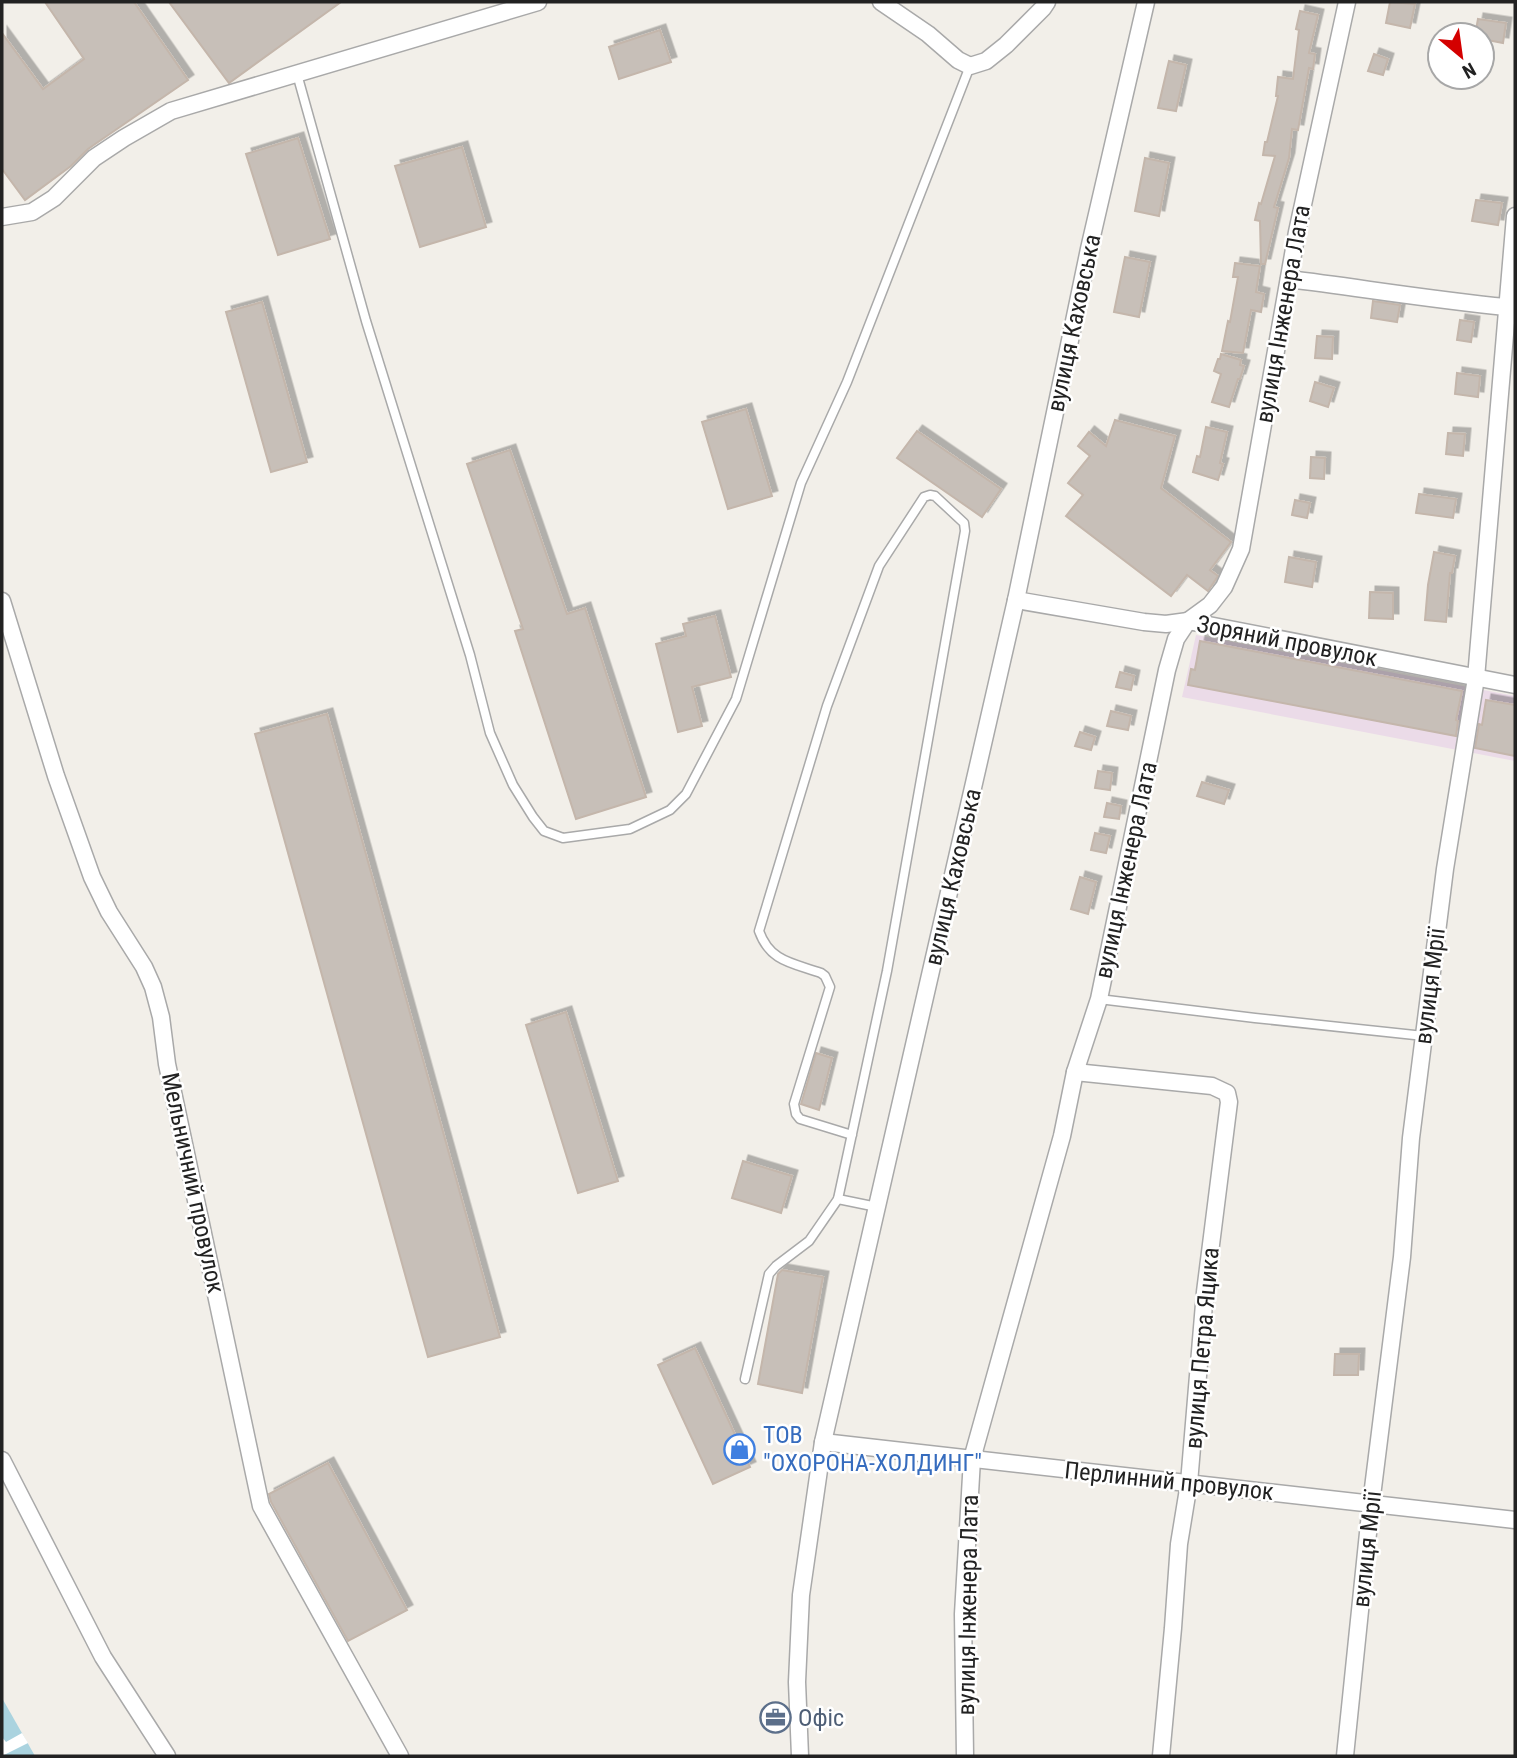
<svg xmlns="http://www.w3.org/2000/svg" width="1517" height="1758" font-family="'Roboto Condensed',sans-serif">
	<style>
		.industrial { fill: #ebdbe8 }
		.water { fill: #aad3df }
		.pier { fill: #fff }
		.building { fill: #c7bfb8; stroke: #c4b6ab; stroke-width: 2; filter: url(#shadow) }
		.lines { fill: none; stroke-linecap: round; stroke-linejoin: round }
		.lane-casing { stroke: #a9a9a9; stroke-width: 11 }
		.street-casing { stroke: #a9a9a9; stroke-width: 19 }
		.lane { stroke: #fff; stroke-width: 8 }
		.street { stroke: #fff; stroke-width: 16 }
		.labels { text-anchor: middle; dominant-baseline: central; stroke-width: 5; stroke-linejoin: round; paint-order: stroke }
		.street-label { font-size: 24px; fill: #222; stroke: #fff }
		.shop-label { font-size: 24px; fill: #366cbe; stroke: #fff; text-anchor: start }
		.service-label { font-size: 24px; fill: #4e5e75; stroke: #fff; text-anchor: start }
	</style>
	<defs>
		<filter id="shadow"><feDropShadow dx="5.5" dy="-5.5" stdDeviation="0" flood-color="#0004"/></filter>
	</defs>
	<rect width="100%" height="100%" fill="#f2efe9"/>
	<polygon class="industrial" points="1196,635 1515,696 1515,761 1182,697"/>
	<polygon class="water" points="2,1698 35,1756 2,1756"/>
	<polygon class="pier" points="22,1733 28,1743 2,1756 2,1737 6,1742"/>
	<g class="building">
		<polygon points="45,2 134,2 188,80 88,149 71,166 25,200 2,169 2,33 43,89 84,59"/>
		<polygon points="169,2 341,2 229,83"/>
		<polygon points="1390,2 1415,4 1410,28 1386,23"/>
		<polygon points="1300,11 1318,15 1309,53 1315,54 1313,69 1309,68 1298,130 1292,129 1289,158 1274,207 1278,208 1265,264 1261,264 1260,221 1255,220 1259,203 1261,204 1275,156 1263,155 1265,142 1267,142 1278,96 1276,96 1278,77 1293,79 1299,30 1296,29"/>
		<polygon points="1478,19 1506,23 1503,43 1482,39 1482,35 1475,35"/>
		<polygon points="660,30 671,62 619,79 609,47"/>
		<polygon points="1374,54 1388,59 1383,75 1368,71"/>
		<polygon points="1169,61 1186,65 1176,111 1158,108"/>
		<polygon points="298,138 330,239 278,255 246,154"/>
		<polygon points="462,147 486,227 420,247 395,166"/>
		<polygon points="1145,158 1169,163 1159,216 1135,211"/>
		<polygon points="1476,200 1502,203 1498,225 1472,221"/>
		<polygon points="1125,257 1150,262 1139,317 1114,312"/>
		<polygon points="1235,263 1260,266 1256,292 1264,294 1261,312 1251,310 1243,353 1222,351 1228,321 1230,322 1238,277 1233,277"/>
		<polygon points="1373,301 1400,305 1397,322 1371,318"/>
		<polygon points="262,302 307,462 271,472 226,312"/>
		<polygon points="1460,320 1474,322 1471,342 1457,340"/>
		<polygon points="1317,336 1333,337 1332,359 1315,358"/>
		<polygon points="1221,354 1241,360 1240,365 1244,366 1240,379 1238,379 1229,407 1212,402 1221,374 1214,371 1218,359 1220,359"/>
		<polygon points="1457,373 1480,376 1478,397 1455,394"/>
		<polygon points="1315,382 1334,388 1328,407 1310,401"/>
		<polygon points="746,409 772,496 728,509 702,422"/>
		<polygon points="1115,420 1175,436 1161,488 1231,542 1210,570 1218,576 1208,591 1187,575 1171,596 1066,516 1083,495 1068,483 1090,456 1078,446 1089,432 1106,446"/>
		<polygon points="1206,427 1227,432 1220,463 1223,464 1218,480 1193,472 1197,456 1200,457"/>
		<polygon points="917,431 1001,489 982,517 897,458"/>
		<polygon points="1448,433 1465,434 1463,456 1446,454"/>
		<polygon points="510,450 567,614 585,608 646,797 576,819 515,631 523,629 467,464"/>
		<polygon points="1311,457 1325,458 1324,479 1310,478"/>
		<polygon points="1419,494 1456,499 1453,518 1416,513"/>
		<polygon points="1295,500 1310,503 1307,518 1292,515"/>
		<polygon points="1434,552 1455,556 1452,573 1450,573 1446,622 1425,620 1428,585"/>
		<polygon points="1289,557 1316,562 1312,587 1285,582"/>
		<polygon points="1370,592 1393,593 1393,619 1369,618"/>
		<polygon points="715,616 731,677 692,687 702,726 678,732 656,644 686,636 683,624"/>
		<polygon points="1200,641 1462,691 1456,720 1458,721 1456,736 1188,685 1191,669 1195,670"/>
		<polygon points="1120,672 1134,676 1131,690 1116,687"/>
		<polygon points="1486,700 1515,705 1515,756 1475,748 1479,724 1482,725"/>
		<polygon points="1111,711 1131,716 1128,730 1107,726"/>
		<polygon points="327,714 500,1337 428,1357 255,734"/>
		<polygon points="1080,732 1095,737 1091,750 1075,746"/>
		<polygon points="1098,771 1112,773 1110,790 1095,788"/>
		<polygon points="1202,782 1229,790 1224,804 1197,796"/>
		<polygon points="1107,803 1121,806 1119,819 1104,817"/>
		<polygon points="1095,833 1110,836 1106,853 1091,850"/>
		<polygon points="1080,877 1096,882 1088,914 1071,909"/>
		<polygon points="566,1012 618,1181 578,1193 526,1025"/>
		<polygon points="816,1053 832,1058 819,1110 801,1104"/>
		<polygon points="743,1161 792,1176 781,1213 732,1198"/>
		<polygon points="782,1270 823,1277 802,1393 758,1384 778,1274"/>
		<polygon points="695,1348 750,1467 713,1484 658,1365"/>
		<polygon points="1335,1354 1359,1354 1358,1375 1334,1375"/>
		<polygon points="328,1463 407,1610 348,1641 271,1502 269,1494"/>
	</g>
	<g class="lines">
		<defs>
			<g id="lane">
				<polyline points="297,74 366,321 470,655 490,733 513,785 533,817 544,831 563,838 630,829 670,810 686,794 736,699 801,483 847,382 970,66"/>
				<polyline points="1099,999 1255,1018 1424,1036"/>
				<polyline points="838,1199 877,1207"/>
				<path d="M745 1379 769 1274 776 1266 809 1241 838 1199 887 971 965 531 964 523 935 496 930 495 924 497 879 566 827 706 759 931C770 962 793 963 821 973L825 976 830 987 794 1104 796 1114 800 1119 852 1135"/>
			</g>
			<g id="street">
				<polyline points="881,2 928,34 958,60 970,66 986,61 1006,45 1043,8 1047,2"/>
				<polyline points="2,217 32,212 54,198 94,158 124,138 171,111 538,2"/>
				<path d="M1289 279C1361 288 1434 300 1506 307"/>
				<polyline points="1016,600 1144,622 1166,624 1188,621 1515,685"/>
				<polyline points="2,601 56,776 92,877 109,912 144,967 153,987 161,1017 167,1064 261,1506 400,1756"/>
				<polyline points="1075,1072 1212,1086 1227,1093 1229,1102 1205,1292 1189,1483 1179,1544 1173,1628 1161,1756"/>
				<polyline points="823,1442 1515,1520"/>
				<polyline points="2,1460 103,1657 167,1756"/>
				<polyline points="800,1756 797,1682 801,1595 823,1442 1016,600 1089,249 1146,2"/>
				<polyline points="965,1756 963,1614 972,1459 1062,1136 1075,1072 1099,999 1167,670 1176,639 1188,621 1210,605 1224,587 1241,549 1297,232 1347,2"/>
				<polyline points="1345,1756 1371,1504 1402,1257 1411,1138 1445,869 1476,678 1515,216"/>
			</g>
		</defs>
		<use href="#lane" class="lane-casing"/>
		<use href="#street" class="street-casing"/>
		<use href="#lane" class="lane"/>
		<use href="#street" class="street"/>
	</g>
	<defs>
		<symbol id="shop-ring" viewBox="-11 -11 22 22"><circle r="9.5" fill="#fff" stroke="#3f7fe0" stroke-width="1.5"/><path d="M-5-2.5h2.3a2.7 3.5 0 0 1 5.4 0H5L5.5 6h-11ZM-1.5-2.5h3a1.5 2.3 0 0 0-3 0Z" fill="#3f7fe0"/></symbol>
		<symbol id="office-ring" viewBox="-11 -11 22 22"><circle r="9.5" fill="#fff" stroke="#5c6f8a" stroke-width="1.5"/><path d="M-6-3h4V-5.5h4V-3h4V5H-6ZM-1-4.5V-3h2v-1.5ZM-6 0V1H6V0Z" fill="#5c6f8a"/></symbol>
	</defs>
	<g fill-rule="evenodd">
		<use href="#shop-ring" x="722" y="1432" width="35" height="35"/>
		<use href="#office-ring" x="758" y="1700" width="35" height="35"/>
	</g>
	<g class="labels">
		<g class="street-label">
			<text transform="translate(1283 314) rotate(-80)">вулиця Інженера Лата</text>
			<text transform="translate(1074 323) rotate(-78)">вулиця Каховська</text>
			<text transform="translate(1287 641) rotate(11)">Зоряний провулок</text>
			<text transform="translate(1126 870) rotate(-78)">вулиця Інженера Лата</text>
			<text transform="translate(953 877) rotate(-77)">вулиця Каховська</text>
			<text transform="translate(1430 986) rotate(-83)">вулиця Мрії</text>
			<text transform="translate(193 1183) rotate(78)">Мельничний провулок</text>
			<text transform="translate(1202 1348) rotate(-85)">вулиця Петра Яцика</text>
			<text transform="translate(1169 1481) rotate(6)">Перлинний провулок</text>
			<text transform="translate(1367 1549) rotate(-84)">вулиця Мрії</text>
			<text transform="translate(968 1605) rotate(-89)">вулиця Інженера Лата</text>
		</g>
		<g class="shop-label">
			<text x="763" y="1435">ТОВ<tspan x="763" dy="28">"ОХОРОНА-ХОЛДИНГ"</tspan></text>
		</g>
		<g class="service-label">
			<text x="798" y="1718">Офіс</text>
		</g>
	</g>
	<rect width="1517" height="1758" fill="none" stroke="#222222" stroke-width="7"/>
	<g transform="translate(1461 56) rotate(151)"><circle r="33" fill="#ffffff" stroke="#a7a7a7" stroke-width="2"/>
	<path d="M0-5L12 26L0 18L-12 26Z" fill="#d40000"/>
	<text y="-10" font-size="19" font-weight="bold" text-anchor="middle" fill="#222222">N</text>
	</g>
</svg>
